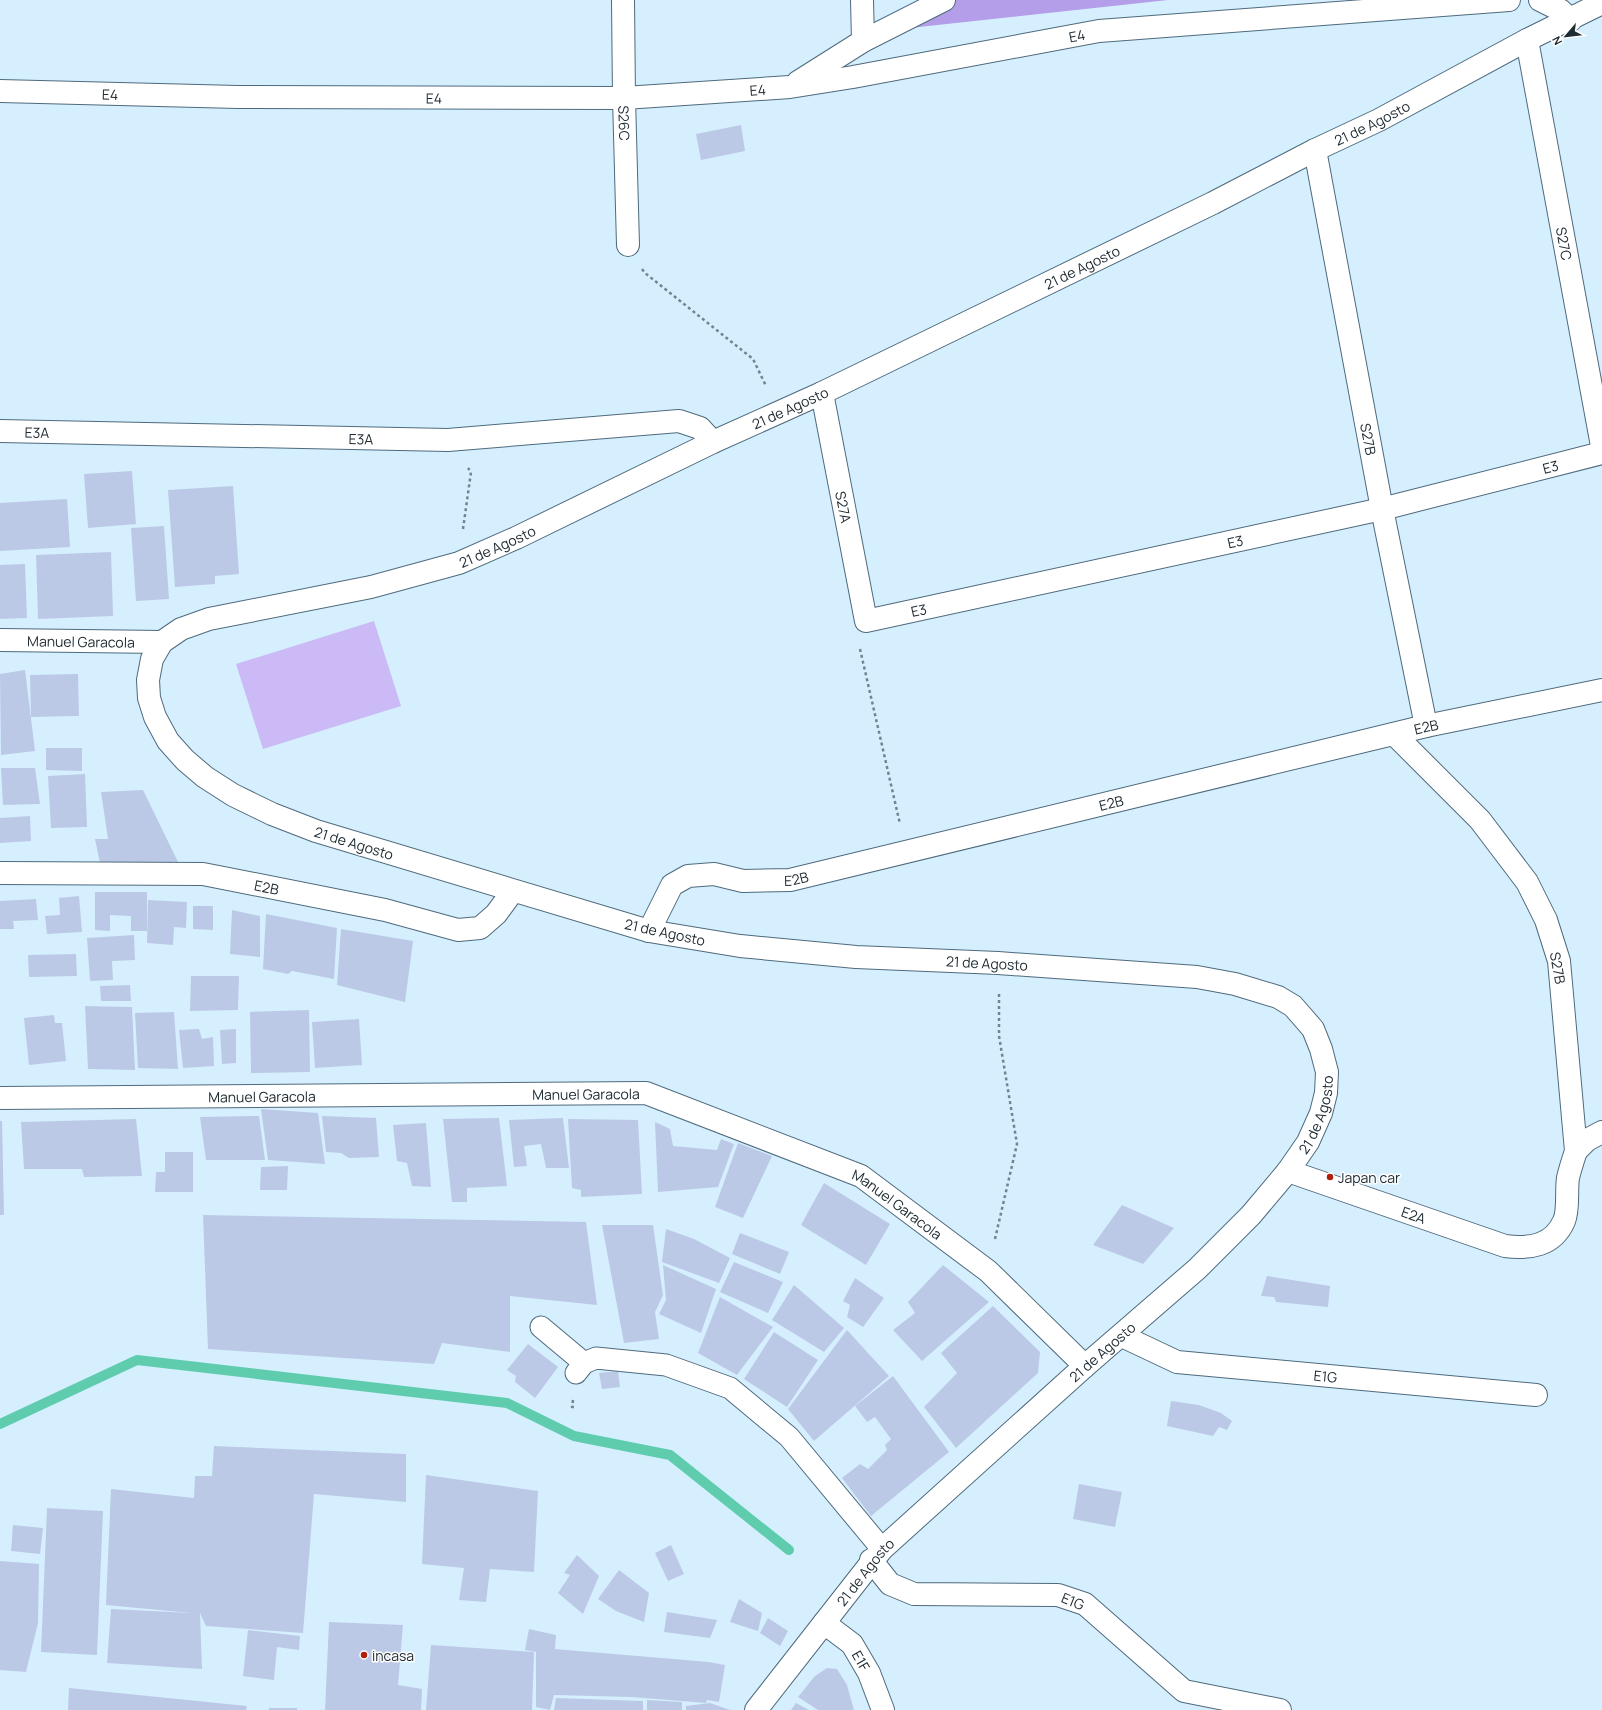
<svg xmlns="http://www.w3.org/2000/svg" width="1602" height="1710" font-family="Manrope,sans-serif">
	<style>
		.green { fill: #cbbaf5 }
		.forest { fill: #b49de9 }
		.lines { fill: none; stroke-linecap: round; stroke-linejoin: round }
		.stream { stroke: #5fccae; stroke-width: 10 }
		.building { fill: #bcc9e6 }
		.service-casing { stroke: #4e6a7c; stroke-width: 23 }
		.minor-casing { stroke: #4e6a7c; stroke-width: 24 }
		.tertiary-casing { stroke: #4e6a7c; stroke-width: 24 }
		.path { stroke: #72848f; stroke-width: 2.5; stroke-dasharray: 3 3; stroke-linecap: butt }
		.service { stroke: #fff; stroke-width: 21 }
		.minor { stroke: #fff; stroke-width: 22 }
		.tertiary { stroke: #fff; stroke-width: 22 }
		.poi-dot { fill: #ae200c; stroke: #fff; stroke-width: 1.5 }
		.labels { text-anchor: middle; dominant-baseline: central; stroke-width: 3; stroke-linejoin: round; paint-order: stroke }
		.street-label { font-size: 14px; fill: #202c33; stroke: #fff }
		.poi-label { font-size: 14px; fill: #202c33; stroke: #fff; text-anchor: start }
	</style>
	<rect width="100%" height="100%" fill="#d5efff"/>
	<polygon class="green" points="374,621 401,706 263,749 236,664"/>
	<polygon class="forest" points="938,0 1168,0 873,32"/>
	<g class="lines">
		<polyline class="stream" points="0,1424 137,1360 507,1403 574,1436 670,1455 789,1550"/>
	</g>
	<g class="building">
		<polygon points="741,125 745,151 701,160 696,134"/>
		<polygon points="132,471 136,524 88,528 84,474"/>
		<polygon points="233,486 239,574 215,576 215,584 175,587 168,490"/>
		<polygon points="67,499 70,547 0,551 0,503"/>
		<polygon points="164,526 169,599 136,601 131,528"/>
		<polygon points="111,552 113,616 38,619 36,555"/>
		<polygon points="25,564 27,618 0,619 0,565"/>
		<polygon points="25,670 35,751 1,755 0,674"/>
		<polygon points="78,674 79,716 31,717 30,675"/>
		<polygon points="46,748 82,748 82,771 46,770"/>
		<polygon points="1,768 35,768 40,804 3,805"/>
		<polygon points="85,774 87,827 51,828 48,776"/>
		<polygon points="143,790 180,866 100,863 95,839 108,839 101,792"/>
		<polygon points="30,816 31,841 0,843 0,818"/>
		<polygon points="95,892 147,892 147,931 131,931 131,916 110,915 110,931 95,930"/>
		<polygon points="79,896 82,932 47,934 45,916 60,915 59,898"/>
		<polygon points="36,899 38,920 13,921 14,929 0,929 0,901"/>
		<polygon points="148,900 187,902 186,928 174,927 173,945 147,943"/>
		<polygon points="193,906 213,906 213,930 193,929"/>
		<polygon points="232,910 260,916 260,957 230,954"/>
		<polygon points="266,914 337,928 334,979 292,971 288,974 263,969"/>
		<polygon points="341,929 413,941 405,1002 337,985"/>
		<polygon points="134,935 135,960 112,961 113,980 90,981 87,938"/>
		<polygon points="76,954 77,976 29,977 28,955"/>
		<polygon points="191,976 239,976 238,1010 190,1011"/>
		<polygon points="130,985 131,1001 101,1001 100,986"/>
		<polygon points="85,1006 132,1007 135,1070 88,1069"/>
		<polygon points="309,1010 310,1072 251,1073 250,1012"/>
		<polygon points="174,1012 178,1069 138,1068 135,1013"/>
		<polygon points="54,1015 55,1023 62,1023 66,1061 29,1065 24,1018"/>
		<polygon points="359,1019 362,1065 315,1068 312,1022"/>
		<polygon points="199,1029 202,1039 213,1037 214,1066 183,1068 179,1030"/>
		<polygon points="236,1029 236,1063 222,1064 220,1030"/>
		<polygon points="261,1109 318,1113 325,1164 268,1160"/>
		<polygon points="259,1116 265,1160 206,1160 200,1117"/>
		<polygon points="322,1116 376,1118 379,1157 349,1158 341,1153 326,1152"/>
		<polygon points="499,1118 507,1186 467,1188 467,1202 452,1202 443,1119"/>
		<polygon points="563,1118 569,1168 546,1168 541,1144 524,1146 527,1166 514,1167 509,1120"/>
		<polygon points="136,1119 142,1176 84,1177 82,1169 24,1169 21,1122"/>
		<polygon points="568,1119 638,1120 642,1194 581,1197 581,1190 572,1188"/>
		<polygon points="0,1121 2,1121 4,1215 0,1215"/>
		<polygon points="655,1122 670,1129 673,1146 717,1150 721,1139 734,1144 718,1187 658,1192"/>
		<polygon points="426,1123 431,1187 412,1186 407,1163 397,1161 393,1125"/>
		<polygon points="738,1143 772,1156 743,1218 715,1207"/>
		<polygon points="165,1152 193,1152 193,1192 155,1192 156,1172 165,1172"/>
		<polygon points="288,1166 287,1190 260,1190 261,1167"/>
		<polygon points="824,1183 890,1224 866,1265 801,1225"/>
		<polygon points="1122,1205 1174,1228 1143,1264 1093,1245"/>
		<polygon points="203,1215 586,1222 597,1305 510,1296 510,1352 442,1343 434,1364 208,1349"/>
		<polygon points="602,1225 653,1225 663,1295 655,1312 659,1339 624,1343"/>
		<polygon points="666,1229 694,1239 730,1258 719,1283 662,1262"/>
		<polygon points="740,1233 789,1252 780,1274 732,1254"/>
		<polygon points="734,1262 783,1282 768,1313 720,1292"/>
		<polygon points="663,1265 716,1289 701,1333 659,1314 666,1300"/>
		<polygon points="943,1265 989,1302 922,1361 893,1330 915,1313 908,1302"/>
		<polygon points="1267,1276 1330,1286 1328,1307 1276,1302 1274,1297 1261,1296"/>
		<polygon points="855,1278 884,1298 863,1327 847,1317 850,1305 843,1301"/>
		<polygon points="794,1285 844,1328 824,1352 772,1320"/>
		<polygon points="720,1297 773,1327 737,1375 698,1353"/>
		<polygon points="993,1306 1040,1352 1038,1373 956,1448 924,1407 957,1373 941,1353"/>
		<polygon points="847,1330 889,1376 814,1441 788,1409"/>
		<polygon points="774,1332 818,1360 787,1407 744,1379"/>
		<polygon points="528,1344 558,1367 535,1398 515,1382 516,1376 507,1370"/>
		<polygon points="618,1371 620,1387 602,1389 599,1373"/>
		<polygon points="893,1376 949,1452 871,1516 842,1478 860,1464 868,1469 887,1450 885,1445 891,1439 875,1417 867,1422 855,1406"/>
		<polygon points="1171,1401 1199,1405 1221,1413 1232,1421 1227,1430 1219,1427 1213,1436 1167,1426"/>
		<polygon points="214,1446 406,1454 406,1502 314,1494 303,1633 206,1626 200,1613 202,1669 107,1663 111,1609 191,1613 106,1605 111,1489 194,1498 195,1476 212,1476"/>
		<polygon points="426,1475 538,1491 534,1572 490,1569 486,1602 459,1600 464,1568 422,1564"/>
		<polygon points="1079,1484 1122,1492 1115,1527 1073,1519"/>
		<polygon points="47,1508 103,1511 97,1655 41,1652"/>
		<polygon points="13,1525 43,1528 40,1554 11,1551"/>
		<polygon points="671,1545 684,1574 668,1581 655,1553"/>
		<polygon points="577,1555 599,1576 583,1614 558,1593 570,1575 564,1573"/>
		<polygon points="0,1561 39,1564 38,1623 26,1672 0,1670"/>
		<polygon points="619,1570 649,1593 644,1622 616,1611 598,1599"/>
		<polygon points="739,1599 762,1613 758,1631 730,1622"/>
		<polygon points="667,1612 717,1620 710,1638 664,1632"/>
		<polygon points="768,1618 788,1631 780,1646 760,1633"/>
		<polygon points="329,1622 403,1625 398,1685 422,1689 421,1710 325,1710"/>
		<polygon points="529,1629 556,1635 555,1649 709,1662 725,1665 719,1702 707,1700 706,1703 631,1697 554,1695 550,1710 536,1707 536,1652 525,1650"/>
		<polygon points="248,1630 300,1636 299,1650 277,1647 274,1680 243,1676"/>
		<polygon points="431,1645 534,1652 532,1710 426,1710"/>
		<polygon points="827,1668 837,1669 847,1685 854,1710 818,1710 798,1697 815,1676"/>
		<polygon points="69,1688 247,1706 246,1710 68,1710"/>
		<polygon points="556,1698 643,1701 643,1710 554,1710"/>
		<polygon points="647,1700 682,1702 682,1710 647,1710"/>
		<polygon points="710,1703 730,1710 686,1710 686,1706"/>
		<polygon points="796,1703 809,1710 791,1710"/>
		<rect x="269" y="1708" width="28" height="2"/>
	</g>
	<g class="lines">
		<defs>
			<g id="service">
				<polyline points="541,1327 584,1363"/>
				<polyline points="576,1373 584,1363 596,1358 666,1365 730,1388 789,1437 882,1549"/>
			</g>
			<g id="minor">
				<path id="s1" d="M623 0 624 98 628 245"/>
				<polyline points="862,0 863,41"/>
				<polyline points="1540,0 1560,10 1571,20"/>
				<path id="s2" d="M1527 40 1602 446"/>
				<polyline points="798,82 863,41 944,0"/>
				<path id="s3" d="M0 91 238 97 624 98 790 87 853 77 1099 31 1509 0"/>
				<path id="s4" d="M1315 150 1382 509 1426 726"/>
				<path id="s5" d="M822 393 866 621 1382 509 1602 453"/>
				<path id="s6" d="M0 431 448 440 679 421 700 428 713 442"/>
				<path id="s7" d="M0 640 162 642"/>
				<path id="s8" d="M0 873 203 874 385 910 458 930 480 928 496 914 513 891"/>
				<path id="s9" d="M649 931 672 885 688 876 714 874 743 881 790 880 1426 726 1602 690"/>
				<path id="s10" d="M0 1098 646 1093 861 1176 988 1271 1085 1366"/>
				<polyline points="1576,1151 1587,1140 1602,1132"/>
				<path id="s11" d="M1288 1171 1505 1246C1530 1249 1553 1246 1564 1221 1569 1210 1566 1190 1568 1178 1570 1169 1573 1160 1576 1151L1559 961 1546 920 1527 882 1480 820 1394 734"/>
				<path id="s12" d="M1122 1336 1177 1362 1536 1395"/>
				<polyline points="871,1560 890,1584 914,1594 1058,1595 1085,1604 1184,1691 1280,1710"/>
				<path id="s13" d="M824 1623 852 1644 869 1673 883 1710"/>
			</g>
			<g id="tertiary">
				<path id="s14" d="M756 1710 882 1549 1085 1366 1197 1269 1251 1215 1288 1171 1308 1142 1321 1113 1326 1093 1327 1072 1321 1049 1313 1029 1293 1006 1278 997 1235 984 1197 977 998 963 856 957 740 946 649 931 316 831 272 814 233 795 205 777 185 760 168 741 155 717 149 698 148 680 152 659 162 642 181 629 209 619 371 587 459 563 516 538 713 442 822 393 1213 203 1315 150 1379 120 1527 40 1602 3"/>
			</g>
		</defs>
		<use href="#service" class="service-casing"/>
		<use href="#minor" class="minor-casing"/>
		<use href="#tertiary" class="tertiary-casing"/>
		<g class="path">
			<polyline points="642,269 645,273 753,359 766,386"/>
			<polyline points="463,529 471,472 468,468"/>
			<polyline points="860,649 900,824"/>
			<polyline points="995,1239 1017,1144 999,1036 999,992"/>
			<polyline points="573,1400 572,1407 574,1407"/>
		</g>
		<use href="#service" class="service"/>
		<use href="#minor" class="minor"/>
		<use href="#tertiary" class="tertiary"/>
	</g>
	<g class="poi-dot">
		<circle cx="1330" cy="1177" r="4"/>
		<circle cx="364" cy="1655" r="4"/>
	</g>
	<g class="labels">
		<g class="street-label">
			<text stroke="none"><textPath href="#s3" startOffset="1082">E4</textPath></text>
			<text stroke="none"><textPath href="#s3" startOffset="758">E4</textPath></text>
			<text stroke="none"><textPath href="#s3" startOffset="110">E4</textPath></text>
			<text stroke="none"><textPath href="#s3" startOffset="434">E4</textPath></text>
			<text stroke="none"><textPath href="#s1" startOffset="123">S26C</textPath></text>
			<text stroke="none"><textPath href="#s14" startOffset="3548">21 de Agosto</textPath></text>
			<text stroke="none"><textPath href="#s2" startOffset="207">S27C</textPath></text>
			<text stroke="none"><textPath href="#s14" startOffset="3224">21 de Agosto</textPath></text>
			<text stroke="none"><textPath href="#s14" startOffset="2900">21 de Agosto</textPath></text>
			<text stroke="none"><textPath href="#s6" startOffset="37">E3A</textPath></text>
			<text stroke="none"><textPath href="#s6" startOffset="361">E3A</textPath></text>
			<text stroke="none"><textPath href="#s4" startOffset="294">S27B</textPath></text>
			<text stroke="none"><textPath href="#s5" startOffset="934">E3</textPath></text>
			<text stroke="none"><textPath href="#s5" startOffset="116">S27A</textPath></text>
			<text stroke="none"><textPath href="#s5" startOffset="610">E3</textPath></text>
			<text stroke="none"><textPath href="#s14" startOffset="2576">21 de Agosto</textPath></text>
			<text stroke="none"><textPath href="#s5" startOffset="286">E3</textPath></text>
			<text stroke="none"><textPath href="#s7" startOffset="81">Manuel Garacola</textPath></text>
			<text stroke="none"><textPath href="#s9" startOffset="827">E2B</textPath></text>
			<text stroke="none"><textPath href="#s9" startOffset="503">E2B</textPath></text>
			<text transform="translate(354 843) rotate(17)">21 de Agosto</text>
			<text stroke="none"><textPath href="#s9" startOffset="179">E2B</textPath></text>
			<text stroke="none"><textPath href="#s8" startOffset="268">E2B</textPath></text>
			<text transform="translate(665 932) rotate(12)">21 de Agosto</text>
			<text transform="translate(987 963) rotate(3)">21 de Agosto</text>
			<text transform="translate(1558 968) rotate(80)">S27B</text>
			<text stroke="none"><textPath href="#s10" startOffset="586">Manuel Garacola</textPath></text>
			<text stroke="none"><textPath href="#s10" startOffset="262">Manuel Garacola</textPath></text>
			<text stroke="none"><textPath href="#s14" startOffset="824">21 de Agosto</textPath></text>
			<text stroke="none"><textPath href="#s10" startOffset="922">Manuel Garacola</textPath></text>
			<text stroke="none"><textPath href="#s11" startOffset="133">E2A</textPath></text>
			<text stroke="none"><textPath href="#s14" startOffset="500">21 de Agosto</textPath></text>
			<text stroke="none"><textPath href="#s12" startOffset="210">E1G</textPath></text>
			<text stroke="none"><textPath href="#s14" startOffset="176">21 de Agosto</textPath></text>
			<text transform="translate(1073 1601) rotate(22)">E1G</text>
			<text stroke="none"><textPath href="#s13" startOffset="54">E1F</textPath></text>
		</g>
		<g class="poi-label">
			<text x="1338" y="1177">Japan car</text>
			<text x="372" y="1655">incasa</text>
		</g>
	</g>
	<g transform="translate(1566 36) rotate(242)" stroke="#ffffff" stroke-width="3" paint-order="stroke">
	<path d="M0-3L7 15L0 10L-7 15Z" fill="#202c33"/>
	<text y="-6" font-size="11" font-weight="bold" text-anchor="middle" fill="#202c33">N</text>
	</g>
</svg>
